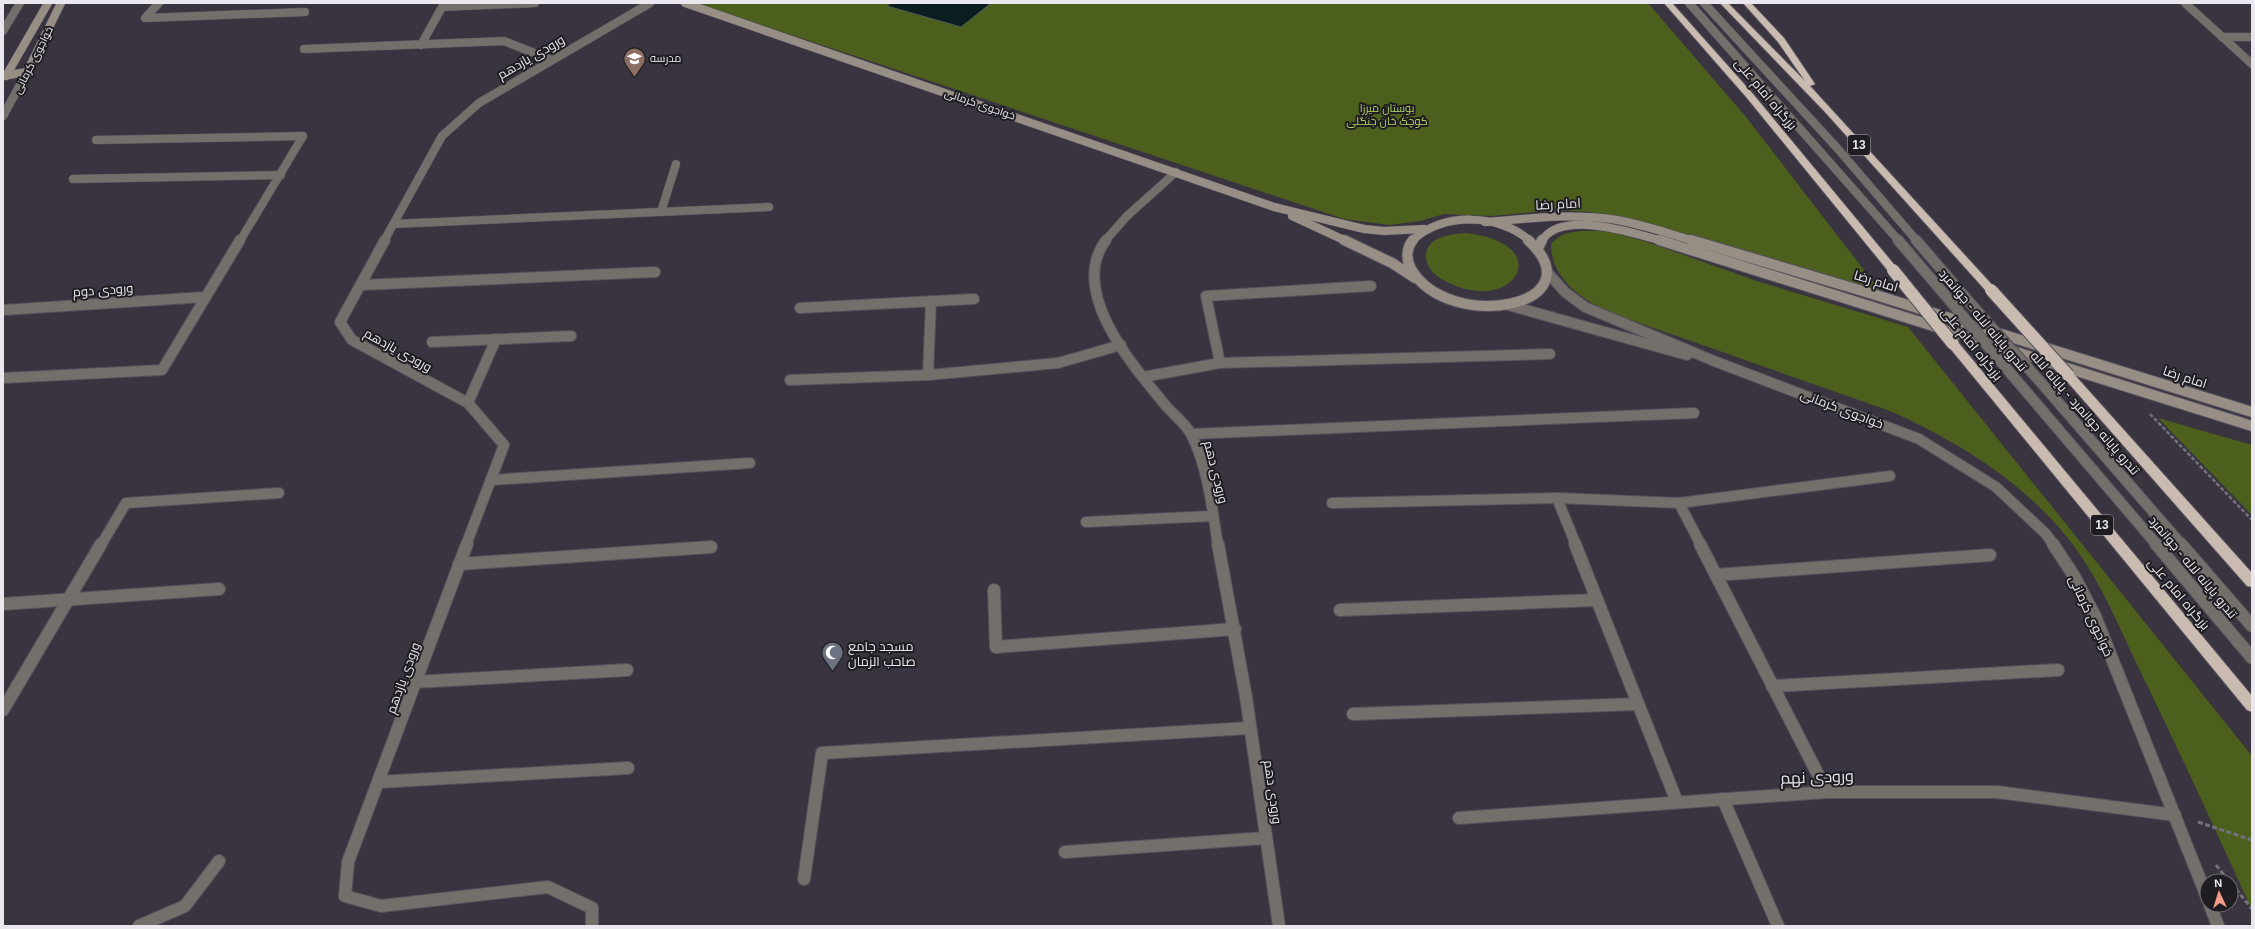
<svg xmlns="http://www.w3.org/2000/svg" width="2255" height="929" font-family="Arial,Cairo,sans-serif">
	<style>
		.green { fill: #4d5f1d }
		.water { fill: #0b1d1e; stroke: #4e5a5d }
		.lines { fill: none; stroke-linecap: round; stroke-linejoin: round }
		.lane-far2-casing { stroke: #55515c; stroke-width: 9 }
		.lane-far1-casing { stroke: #55515c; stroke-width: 12 }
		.lane-casing { stroke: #55515c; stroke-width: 14 }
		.street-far2-casing { stroke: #55515c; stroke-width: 9 }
		.street-far1-casing { stroke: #55515c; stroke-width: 12 }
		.street-casing { stroke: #55515c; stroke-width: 14 }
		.secondary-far1-casing { stroke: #55515c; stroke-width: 9 }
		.secondary-casing { stroke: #55515c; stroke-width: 12 }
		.highway-casing { stroke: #55515c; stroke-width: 2 }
		.path-far1 { stroke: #75707b; stroke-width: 2.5; stroke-dasharray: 4 2; stroke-linecap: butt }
		.path { stroke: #75707b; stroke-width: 3; stroke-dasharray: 5 2.5; stroke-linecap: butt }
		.lane-far2 { stroke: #746f6a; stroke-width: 8 }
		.lane-far1 { stroke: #746f6a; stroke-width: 10 }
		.lane { stroke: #746f6a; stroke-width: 12 }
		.street-far2 { stroke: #746f6a; stroke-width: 8 }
		.street-far1 { stroke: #746f6a; stroke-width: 10 }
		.street { stroke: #746f6a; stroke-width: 12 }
		.secondary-far1 { stroke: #978e86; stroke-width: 8 }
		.secondary { stroke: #978e86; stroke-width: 10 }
		.highway { fill: #c9bbb0; fill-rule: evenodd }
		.lane-bridge-casing { stroke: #55515c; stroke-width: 12; stroke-linecap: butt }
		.highway-bridge-casing { stroke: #55515c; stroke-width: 14; stroke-linecap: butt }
		.lane-bridge { stroke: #746f6a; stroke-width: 10 }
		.highway-bridge { stroke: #c9bbb0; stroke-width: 12 }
		.labels { text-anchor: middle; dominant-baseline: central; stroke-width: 4; stroke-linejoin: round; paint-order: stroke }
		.far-poi-label { font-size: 11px; fill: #ebe7ef; stroke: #1f1d22; text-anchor: start }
		.far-street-label { font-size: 11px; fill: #ebe7ef; stroke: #1f1d22 }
		.far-park-label { font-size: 11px; fill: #b3d560; stroke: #1f1d22 }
		.shield { fill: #1f1d22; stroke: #aeaab2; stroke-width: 1 }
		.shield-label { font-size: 12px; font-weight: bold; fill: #ebe7ef }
		.street-label { font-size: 13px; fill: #ebe7ef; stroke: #1f1d22 }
		.poi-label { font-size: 13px; fill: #ebe7ef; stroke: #1f1d22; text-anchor: start }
		.near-street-label { font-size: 16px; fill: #ebe7ef; stroke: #1f1d22 }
	</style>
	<rect width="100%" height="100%" fill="#393440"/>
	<g class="green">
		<polygon points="696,3 1648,3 1746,117 1881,292 1643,223 1590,212 1558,210 1491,216 1444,214 1420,221 1389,225 1344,219"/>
		<path d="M1600 231 1615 233 1647 242 1757 281 1908 327 2252 756V910C2218 836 2184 761 2148 687 2127 646 2110 601 2085 562 2040 492 1964 444 1890 411L1614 314C1584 301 1551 280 1551 244 1563 229 1581 231 1600 231Z"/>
		<path d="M1466 233C1560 244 1513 319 1443 280 1433 275 1425 265 1426 254 1428 236 1453 234 1466 233Z"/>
		<polygon points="2158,418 2252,445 2252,515"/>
	</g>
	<polygon class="water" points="891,3 985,3 990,4 961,27 887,6"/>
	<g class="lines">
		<defs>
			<g id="lane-far2">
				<polyline points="1689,3 1899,241"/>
				<polyline points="1704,3 1838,149 1917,241"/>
			</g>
			<g id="lane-far1">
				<polyline points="1898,240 1951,302"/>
				<polyline points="1916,240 1971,304"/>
				<polyline points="2012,375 2157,545"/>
				<polyline points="2036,377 2182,545"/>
			</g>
			<g id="lane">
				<polyline points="2156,544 2252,658"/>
				<polyline points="2181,544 2252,626"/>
			</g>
			<g id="street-far2">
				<polyline points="159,3 145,18 305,12"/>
				<polyline points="2185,3 2252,64"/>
				<polyline points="3,31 20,3"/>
				<polyline points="2222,37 2252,37"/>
				<polyline points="421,45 442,7 535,3"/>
				<polyline points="304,49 504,41 552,60"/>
				<polyline points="3,116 27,72"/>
				<polyline points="96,140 303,136 240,241"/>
				<polyline points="73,179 281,175"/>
				<polyline points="661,212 676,164"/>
				<polyline points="394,224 769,207"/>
				<polyline points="384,241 442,136 479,103 650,3"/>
				<polyline points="1105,241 1127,216 1176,172"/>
			</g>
			<g id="street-far1">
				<polyline points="385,240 340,322 352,340 468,403 504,445 466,545"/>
				<path d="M1106 240C1067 292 1135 368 1167 407 1175 416 1185 423 1191 434 1208 467 1212 509 1218 545"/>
				<polyline points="1547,272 1565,292 1585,307 1714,361 1919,439 1996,487 2046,534 2054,545"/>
				<polyline points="361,285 655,272"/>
				<polyline points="1508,305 1687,355"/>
				<polyline points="800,308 974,299"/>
				<polyline points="3,310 205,297"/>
				<polyline points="432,342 571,336"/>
				<polyline points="1220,363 1206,296 1371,286"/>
				<polyline points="928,375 931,301"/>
				<polyline points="1143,377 1220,363 1550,354"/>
				<polyline points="3,378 162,370 240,240"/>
				<polyline points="790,380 928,375 1058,363 1121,345"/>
				<polyline points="468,403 496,339"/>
				<polyline points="1191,434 1694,413"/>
				<polyline points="491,480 750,463"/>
				<polyline points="1332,503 1557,498"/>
				<polyline points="1679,503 1701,545"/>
				<polyline points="1086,522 1212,516"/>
				<polyline points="101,545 126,503 279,493"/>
				<polyline points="1576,545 1557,498 1679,503 1890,476"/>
			</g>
			<g id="street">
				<polyline points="467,544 348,862 345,896 381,906 548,887 592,908 592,926"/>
				<polyline points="1218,544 1246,697 1279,926"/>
				<polyline points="1575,544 1677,802"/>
				<polyline points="1700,544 1827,792"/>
				<polyline points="2053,544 2074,576 2095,616 2207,897"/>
				<polyline points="459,564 711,547"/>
				<polyline points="1716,575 1990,555"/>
				<polyline points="994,590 996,647 1235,629"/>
				<polyline points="3,604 219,589"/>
				<polyline points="1340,610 1597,600"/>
				<polyline points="415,682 627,670"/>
				<polyline points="1772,686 2058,670"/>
				<polyline points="3,710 101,544"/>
				<polyline points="1353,714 1638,704"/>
				<polyline points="378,782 628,768"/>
				<polyline points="1723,799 1778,926"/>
				<polyline points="1459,818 1827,792 1997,792 2175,815"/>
				<polyline points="1065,852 1266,838"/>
				<polyline points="804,879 822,753 1250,728"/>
				<polyline points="2210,905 2218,926"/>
				<polyline points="139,926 185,906 219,861"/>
			</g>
			<g id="secondary-far1">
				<polyline points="685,3 1274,207 1364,229 1384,231 1424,229"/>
				<polyline points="3,76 27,72 61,3"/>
				<polyline points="6,76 48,3"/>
				<polyline points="1292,216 1346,241"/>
				<path d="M1485 222C1527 219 1569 213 1611 219 1639 223 1667 233 1694 241"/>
				<path d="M1412 241C1441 212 1499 213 1530 241"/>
				<path d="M1542 241C1560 209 1635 233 1662 241"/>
			</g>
			<g id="secondary">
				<polyline points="1344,240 1392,263 1415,278"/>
				<path d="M1413 240C1406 248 1406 260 1411 269 1449 334 1599 306 1528 240"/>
				<polyline points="1659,240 2252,426"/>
				<polyline points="1691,240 1866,292 2252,412"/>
				<polyline points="1538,248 1542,240"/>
			</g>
			<g id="highway">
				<polygon points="1664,3 1672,3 1753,94 1897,268 1898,270 1897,272 1889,272 1747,98"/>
				<polygon points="1720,3 1728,3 1805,81 1778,42 1743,3 1751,3 1784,38 1815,84 1810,86 1995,288 1996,290 1995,292 1987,292 1825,112"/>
				<polygon points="1953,340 1957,341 2252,696 2252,712 2247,710 1949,347 1948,344"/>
				<polygon points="2068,371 2072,372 2252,573 2252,587 2247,586 2064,378 2062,375"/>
			</g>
		</defs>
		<use href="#lane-far2" class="lane-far2-casing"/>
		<use href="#lane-far1" class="lane-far1-casing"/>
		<use href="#lane" class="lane-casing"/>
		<use href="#street-far2" class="street-far2-casing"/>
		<use href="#street-far1" class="street-far1-casing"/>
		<use href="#street" class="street-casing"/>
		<use href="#secondary-far1" class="secondary-far1-casing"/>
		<use href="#secondary" class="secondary-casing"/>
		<use href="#highway" class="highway-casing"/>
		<polyline class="path-far1" points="2150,414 2252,520"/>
		<g class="path">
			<polyline points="2198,822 2252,840"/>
			<polyline points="2216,865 2229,881"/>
			<polyline points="2231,883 2252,909"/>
		</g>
		<use href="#lane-far2" class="lane-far2"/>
		<use href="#lane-far1" class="lane-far1"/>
		<use href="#lane" class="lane"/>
		<use href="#street-far2" class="street-far2"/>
		<use href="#street-far1" class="street-far1"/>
		<use href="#street" class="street"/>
		<use href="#secondary-far1" class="secondary-far1"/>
		<use href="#secondary" class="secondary"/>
		<use href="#highway" class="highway"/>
		<defs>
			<g id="lane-bridge">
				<polyline points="1951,302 2012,375"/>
				<polyline points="1971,304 2036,377"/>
			</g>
			<g id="highway-bridge">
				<polyline points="1893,270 1953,344"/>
				<polyline points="1991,290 2068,375"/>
			</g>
		</defs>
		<use href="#lane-bridge" class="lane-bridge-casing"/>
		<use href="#highway-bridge" class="highway-bridge-casing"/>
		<use href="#lane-bridge" class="lane-bridge"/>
		<use href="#highway-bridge" class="highway-bridge"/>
	</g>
	<defs>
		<symbol id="school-pin" viewBox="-11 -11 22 30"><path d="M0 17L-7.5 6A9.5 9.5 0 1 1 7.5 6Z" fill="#8d6e63" stroke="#1f1d22"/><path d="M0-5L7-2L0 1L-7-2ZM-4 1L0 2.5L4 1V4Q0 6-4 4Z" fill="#fff"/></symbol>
		<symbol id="mosque-pin" viewBox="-11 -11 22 30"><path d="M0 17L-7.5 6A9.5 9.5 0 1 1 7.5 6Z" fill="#6b7280" stroke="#1f1d22"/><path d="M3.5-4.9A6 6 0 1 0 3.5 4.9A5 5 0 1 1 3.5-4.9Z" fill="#fff"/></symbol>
	</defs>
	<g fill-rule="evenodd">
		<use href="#school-pin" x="622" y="46" width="25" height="34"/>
		<use href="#mosque-pin" x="820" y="640" width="25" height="34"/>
	</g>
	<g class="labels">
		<g class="far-poi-label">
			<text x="650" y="58">مدرسه</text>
		</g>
		<g class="far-street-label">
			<text transform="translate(33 60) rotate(-63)">خواجوی کرمانی</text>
			<text transform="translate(980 104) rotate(19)">خواجوی کرمانی</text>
		</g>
		<g class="far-park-label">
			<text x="1387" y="108">بوستان میرزا<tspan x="1387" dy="13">کوچک خان جنگلی</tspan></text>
		</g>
		<g class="shield">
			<rect x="1848" y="135" width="22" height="20" rx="3"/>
			<rect x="2091" y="515" width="22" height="20" rx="3"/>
		</g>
		<g class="shield-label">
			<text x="1859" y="145">13</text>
			<text x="2102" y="525">13</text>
		</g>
		<g class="street-label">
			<text transform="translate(531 57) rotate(-30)">ورودی یازدهم</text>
			<text transform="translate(1766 94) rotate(50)">بزرگراه امام علی</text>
			<text transform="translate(1558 204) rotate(-3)">امام رضا</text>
			<text transform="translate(1876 281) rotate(17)">امام رضا</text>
			<text transform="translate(103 290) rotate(-4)">ورودی دوم</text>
			<text transform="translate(1983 320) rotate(50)">تندرو پایانه لاله - جوانمرد</text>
			<text transform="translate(1972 344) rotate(51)">بزرگراه امام علی</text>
			<text transform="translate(398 350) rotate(29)">ورودی یازدهم</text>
			<text transform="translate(2185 377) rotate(18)">امام رضا</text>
			<text transform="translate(1842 409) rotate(21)">خواجوی کرمانی</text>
			<text transform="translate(2085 413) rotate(49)">تندرو پایانه جوانمرد - پایانه لاله</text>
			<text transform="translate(1216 472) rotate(76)">ورودی دهم</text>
			<text transform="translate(2193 567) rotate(50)">تندرو پایانه لاله - جوانمرد</text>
			<text transform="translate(2179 594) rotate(50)">بزرگراه امام علی</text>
			<text transform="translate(2091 616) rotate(65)">خواجوی کرمانی</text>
			<text transform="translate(403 678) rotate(-70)">ورودی یازدهم</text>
			<text transform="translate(1273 792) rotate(82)">ورودی دهم</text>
		</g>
		<g class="poi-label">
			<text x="848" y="646">مسجد جامع<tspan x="848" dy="15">صاحب الزمان</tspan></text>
		</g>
		<g class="near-street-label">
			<text transform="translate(1817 777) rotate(-2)">ورودی نهم</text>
		</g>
	</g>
	<rect width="2255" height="929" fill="none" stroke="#ebe7ef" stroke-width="8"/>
	<g transform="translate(2219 893) rotate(356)"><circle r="19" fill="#1f1d22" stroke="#716e74"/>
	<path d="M0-3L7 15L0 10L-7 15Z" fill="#f49d8b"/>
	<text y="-6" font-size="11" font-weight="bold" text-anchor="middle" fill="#ebe7ef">N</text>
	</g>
</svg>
